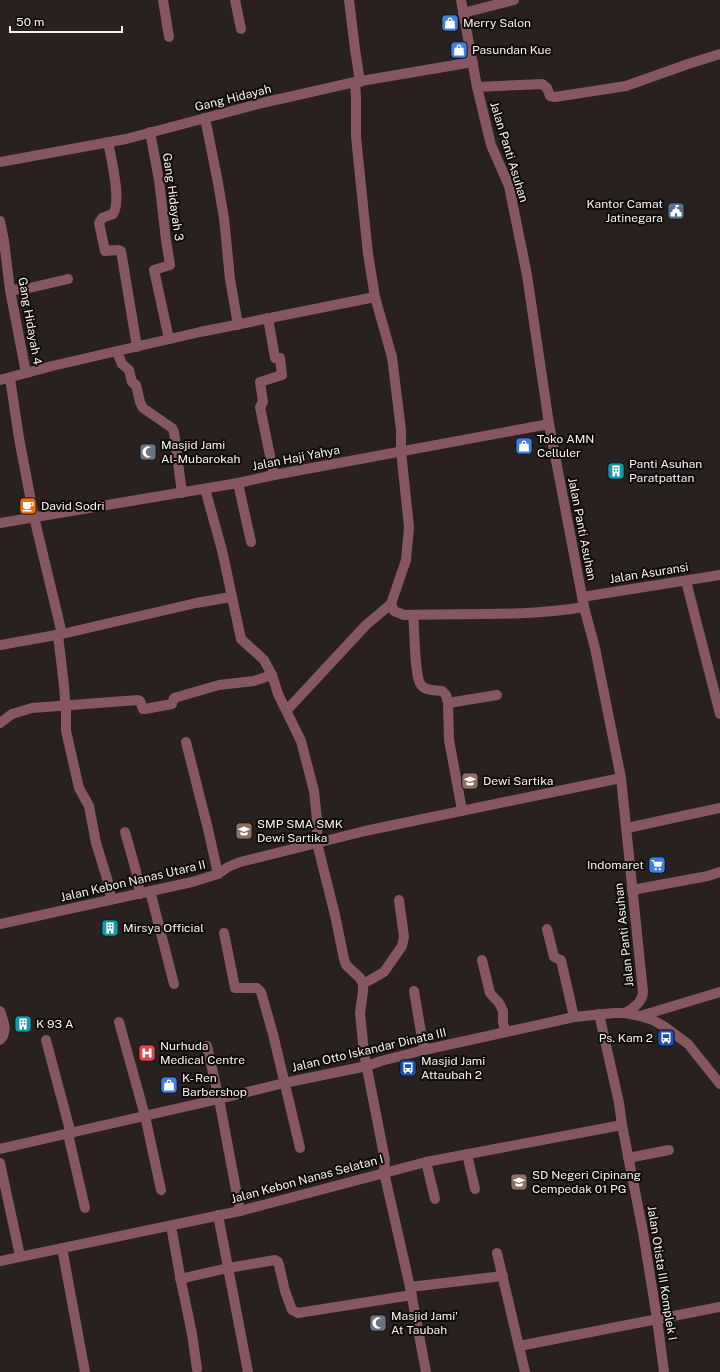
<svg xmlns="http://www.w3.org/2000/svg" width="720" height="1372" font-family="'Public Sans',sans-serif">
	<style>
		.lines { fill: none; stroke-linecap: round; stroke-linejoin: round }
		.minor { stroke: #865661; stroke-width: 10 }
		.labels { text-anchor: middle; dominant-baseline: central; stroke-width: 4; stroke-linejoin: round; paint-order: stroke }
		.poi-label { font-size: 12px; fill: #f8f3f2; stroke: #0e0b0a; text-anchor: start }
		.street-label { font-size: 12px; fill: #f8f3f2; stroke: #0e0b0a }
	</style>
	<rect width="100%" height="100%" fill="#28211f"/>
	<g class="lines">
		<g class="minor">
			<polyline points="163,0 169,37"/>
			<polyline points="235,0 241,29"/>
			<polyline points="349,0 355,49 360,82"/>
			<path d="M461 0 477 87 491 145 509 186 527 275 549 424 568 523 584 607 595 648 621 778 643 992C643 1001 633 1009 625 1013"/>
			<polyline points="463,13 514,0"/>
			<path d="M355 82 356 97V137L368 254 375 297 392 357 401 430V451L409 527 406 560 391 604 394 611 404 615C464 613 525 617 584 607"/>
			<polyline points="477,87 542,84 547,88 550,96 555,97 626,86 688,64 720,54"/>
			<polyline points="205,118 218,183 224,218 230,279 238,325"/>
			<polyline points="150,132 159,180 166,240 170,265 154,270 169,339"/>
			<path d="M108 142C111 158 122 201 113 214L102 218 99 223 105 251 118 250 121 251 137 347"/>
			<polyline points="0,162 126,139 262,103 355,82 473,62"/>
			<polyline points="0,221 4,241 10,290 26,373"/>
			<polyline points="10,290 25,289 68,279"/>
			<polyline points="268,318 275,358 280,358 282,375 260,382 263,402 260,407 274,475"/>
			<polyline points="117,352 122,364 129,370 132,382 136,385 140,402 143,408 172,428 174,432 182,493"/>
			<polyline points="10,378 19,438 34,517 62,634"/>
			<polyline points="0,380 52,366 200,332 375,297"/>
			<polyline points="238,483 251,542"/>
			<polyline points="205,489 222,550 241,639 264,660 272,675 278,694 301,741 314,791 317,820 317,843 335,915 344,959 346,965 360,978 363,984 363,991 360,1013 364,1053 385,1160 384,1172 410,1287 426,1372"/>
			<polyline points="0,523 238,483 274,475 549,424"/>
			<polyline points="686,581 720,714"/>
			<polyline points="582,597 720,575"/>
			<path d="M413 615C415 629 414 676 421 685 426 691 434 690 442 691L446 695 448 703 449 740 462 810"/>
			<polyline points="58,635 64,686 66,712 66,731 79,788 89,806 96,843 109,885 111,899"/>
			<polyline points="0,645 62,634 196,603 231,597"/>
			<polyline points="448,703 497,695"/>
			<polyline points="287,710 366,625 391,604"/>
			<polyline points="0,723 12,714 32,708 138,700 140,701 143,709 145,709 172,704 174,698 219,685 254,681 272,675"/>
			<polyline points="186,742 208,829 218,874"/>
			<polyline points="627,828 720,808"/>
			<polyline points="125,832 136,871 140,894"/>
			<polyline points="632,890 708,876 720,872"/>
			<polyline points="150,891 174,984"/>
			<polyline points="0,924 192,882 218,874 228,867 240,862 365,831 621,778"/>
			<polyline points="547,929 554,957 561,960 574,1017"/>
			<polyline points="224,933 235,988 257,988 261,992 273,1034 300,1148"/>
			<polyline points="482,960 490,993 499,1003 503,1011 503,1023 506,1032"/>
			<polyline points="363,984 384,972 402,946 404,937 399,900"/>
			<polyline points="414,991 424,1050"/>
			<path d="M0 1011C4 1022 8 1032 0 1040"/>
			<polyline points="599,1014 619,1103 622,1125 643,1232 657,1319 664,1372"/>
			<polyline points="640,1016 720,992"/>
			<polyline points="119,1022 145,1116 161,1190"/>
			<polyline points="46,1040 71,1134"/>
			<polyline points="207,1046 219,1099 240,1211"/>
			<polyline points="68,1134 85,1208"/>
			<polyline points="0,1149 219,1099 284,1083 367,1066 381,1061 424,1050 506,1032 574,1017 614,1013 625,1013 640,1016 653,1020 665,1027 688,1044 720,1084"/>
			<polyline points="467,1154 475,1189"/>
			<polyline points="628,1158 669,1150"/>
			<polyline points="426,1162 435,1199"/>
			<polyline points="0,1163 20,1256"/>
			<polyline points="218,1215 248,1372"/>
			<polyline points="171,1226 181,1281 192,1334 197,1369"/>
			<polyline points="62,1248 85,1372"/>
			<polyline points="497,1253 525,1372"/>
			<polyline points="0,1261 240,1211 426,1162 622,1125"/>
			<polyline points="180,1279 228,1268 275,1260 278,1262 279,1265 285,1291 292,1310 298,1313 412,1295"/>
			<polyline points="410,1287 503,1276"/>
			<polyline points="519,1346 720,1307"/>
		</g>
	</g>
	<defs>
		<symbol id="shop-square" viewBox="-11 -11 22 22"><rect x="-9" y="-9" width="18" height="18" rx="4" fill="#3f7fe0" stroke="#0e0b0a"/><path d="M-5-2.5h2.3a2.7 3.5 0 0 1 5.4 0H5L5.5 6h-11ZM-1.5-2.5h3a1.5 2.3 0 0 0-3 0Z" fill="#fff"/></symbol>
		<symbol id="civic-square" viewBox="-11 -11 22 22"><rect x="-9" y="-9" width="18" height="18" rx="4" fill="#5c6f8a" stroke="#0e0b0a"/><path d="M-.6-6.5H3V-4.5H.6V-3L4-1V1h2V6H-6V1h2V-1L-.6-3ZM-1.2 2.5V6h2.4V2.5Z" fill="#fff"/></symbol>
		<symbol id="mosque-square" viewBox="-11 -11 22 22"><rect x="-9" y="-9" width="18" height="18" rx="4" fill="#6b7280" stroke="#0e0b0a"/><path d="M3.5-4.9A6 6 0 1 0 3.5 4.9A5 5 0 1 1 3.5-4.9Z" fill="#fff"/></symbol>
		<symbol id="building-square" viewBox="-11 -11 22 22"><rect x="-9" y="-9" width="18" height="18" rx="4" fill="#0f9aa8" stroke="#0e0b0a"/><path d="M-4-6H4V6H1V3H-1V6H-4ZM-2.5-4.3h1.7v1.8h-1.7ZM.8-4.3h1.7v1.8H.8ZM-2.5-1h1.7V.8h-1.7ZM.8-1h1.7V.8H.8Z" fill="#fff"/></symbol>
		<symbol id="cafe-square" viewBox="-11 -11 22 22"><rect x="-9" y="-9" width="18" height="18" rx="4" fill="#e8710a" stroke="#0e0b0a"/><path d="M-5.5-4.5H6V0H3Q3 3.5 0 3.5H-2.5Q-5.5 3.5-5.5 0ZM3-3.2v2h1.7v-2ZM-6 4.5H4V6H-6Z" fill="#fff"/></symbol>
		<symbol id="school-square" viewBox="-11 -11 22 22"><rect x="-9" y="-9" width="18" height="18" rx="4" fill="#8d6e63" stroke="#0e0b0a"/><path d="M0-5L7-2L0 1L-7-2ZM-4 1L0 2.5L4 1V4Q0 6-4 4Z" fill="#fff"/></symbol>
		<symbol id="supermarket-square" viewBox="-11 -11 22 22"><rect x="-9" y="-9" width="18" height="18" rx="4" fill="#3f7fe0" stroke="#0e0b0a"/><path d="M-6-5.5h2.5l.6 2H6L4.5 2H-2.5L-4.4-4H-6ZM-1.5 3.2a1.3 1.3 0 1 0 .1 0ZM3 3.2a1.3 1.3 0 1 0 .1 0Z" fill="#fff"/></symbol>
		<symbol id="bus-square" viewBox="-11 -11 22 22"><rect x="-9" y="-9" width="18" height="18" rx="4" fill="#1a4fb4" stroke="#0e0b0a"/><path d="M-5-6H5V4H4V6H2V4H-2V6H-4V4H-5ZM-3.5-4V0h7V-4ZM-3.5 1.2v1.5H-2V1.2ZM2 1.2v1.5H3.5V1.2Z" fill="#fff"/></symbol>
		<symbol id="hospital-square" viewBox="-11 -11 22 22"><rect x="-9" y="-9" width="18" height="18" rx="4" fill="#e0444e" stroke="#0e0b0a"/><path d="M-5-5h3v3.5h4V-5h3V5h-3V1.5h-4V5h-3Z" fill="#fff"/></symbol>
	</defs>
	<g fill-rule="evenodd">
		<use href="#shop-square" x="440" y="13" width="20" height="20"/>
		<use href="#shop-square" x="449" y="40" width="20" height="20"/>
		<use href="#civic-square" x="666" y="201" width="20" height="20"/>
		<use href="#shop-square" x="514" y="436" width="20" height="20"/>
		<use href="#mosque-square" x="138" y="442" width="20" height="20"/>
		<use href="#building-square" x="606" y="461" width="20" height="20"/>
		<use href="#cafe-square" x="18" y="496" width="20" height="20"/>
		<use href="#school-square" x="460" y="771" width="20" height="20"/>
		<use href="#school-square" x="234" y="821" width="20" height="20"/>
		<use href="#supermarket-square" x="647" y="855" width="20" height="20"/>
		<use href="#building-square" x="100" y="918" width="20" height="20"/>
		<use href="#building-square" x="13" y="1014" width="20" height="20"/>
		<use href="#bus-square" x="656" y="1028" width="20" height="20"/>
		<use href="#hospital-square" x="137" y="1043" width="20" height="20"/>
		<use href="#bus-square" x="398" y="1058" width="20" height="20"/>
		<use href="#shop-square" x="159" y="1075" width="20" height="20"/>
		<use href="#school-square" x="509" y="1172" width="20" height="20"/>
		<use href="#mosque-square" x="368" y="1313" width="20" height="20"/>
	</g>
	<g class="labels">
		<g class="poi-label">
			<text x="463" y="23">Merry Salon</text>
			<text x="472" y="50">Pasundan Kue</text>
			<text x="663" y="204" text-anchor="end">Kantor Camat<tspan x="663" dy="14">Jatinegara</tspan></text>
			<text x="537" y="439">Toko AMN<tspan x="537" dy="14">Celluler</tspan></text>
			<text x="161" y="445">Masjid Jami<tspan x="161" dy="14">Al-Mubarokah</tspan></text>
			<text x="629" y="464">Panti Asuhan<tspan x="629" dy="14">Paratpattan</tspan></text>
			<text x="41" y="506">David Sodri</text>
			<text x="483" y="781">Dewi Sartika</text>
			<text x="257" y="824">SMP SMA SMK<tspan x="257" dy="14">Dewi Sartika</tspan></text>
			<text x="644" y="865" text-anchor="end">Indomaret</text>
			<text x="123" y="928">Mirsya Official</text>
			<text x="36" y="1024">K 93 A</text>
			<text x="653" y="1038" text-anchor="end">Ps. Kam 2</text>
			<text x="160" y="1046">Nurhuda<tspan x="160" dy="14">Medical Centre</tspan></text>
			<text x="421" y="1061">Masjid Jami<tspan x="421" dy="14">Attaubah 2</tspan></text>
			<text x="182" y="1078">K- Ren<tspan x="182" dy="14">Barbershop</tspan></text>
			<text x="532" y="1175">SD Negeri Cipinang<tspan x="532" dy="14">Cempedak 01 PG</tspan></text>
			<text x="391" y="1316">Masjid Jami'<tspan x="391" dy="14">At Taubah</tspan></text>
		</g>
		<g class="street-label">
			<text transform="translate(233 98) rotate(-14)">Gang Hidayah</text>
			<text transform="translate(509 152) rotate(73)">Jalan Panti Asuhan</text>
			<text transform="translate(173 197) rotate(82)">Gang Hidayah 3</text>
			<text transform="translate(30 321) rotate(80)">Gang Hidayah 4</text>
			<text transform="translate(296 458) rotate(-11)">Jalan Haji Yahya</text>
			<text transform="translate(582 529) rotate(79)">Jalan Panti Asuhan</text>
			<text transform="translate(649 573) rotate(-9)">Jalan Asuransi</text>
			<text transform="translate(133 881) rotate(-13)">Jalan Kebon Nanas Utara II</text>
			<text transform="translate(624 935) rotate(-96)">Jalan Panti Asuhan</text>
			<text transform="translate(369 1050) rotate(-13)">Jalan Otto Iskandar Dinata III</text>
			<text transform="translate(307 1179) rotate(-15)">Jalan Kebon Nanas Selatan I</text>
			<text transform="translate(662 1273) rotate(81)">Jalan Otista III Komplek I</text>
		</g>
	</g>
	<path d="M10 26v6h112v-6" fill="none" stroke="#f8f3f2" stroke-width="2"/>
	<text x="16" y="26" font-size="12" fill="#f8f3f2" stroke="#0e0b0a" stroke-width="3" paint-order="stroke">50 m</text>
</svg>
